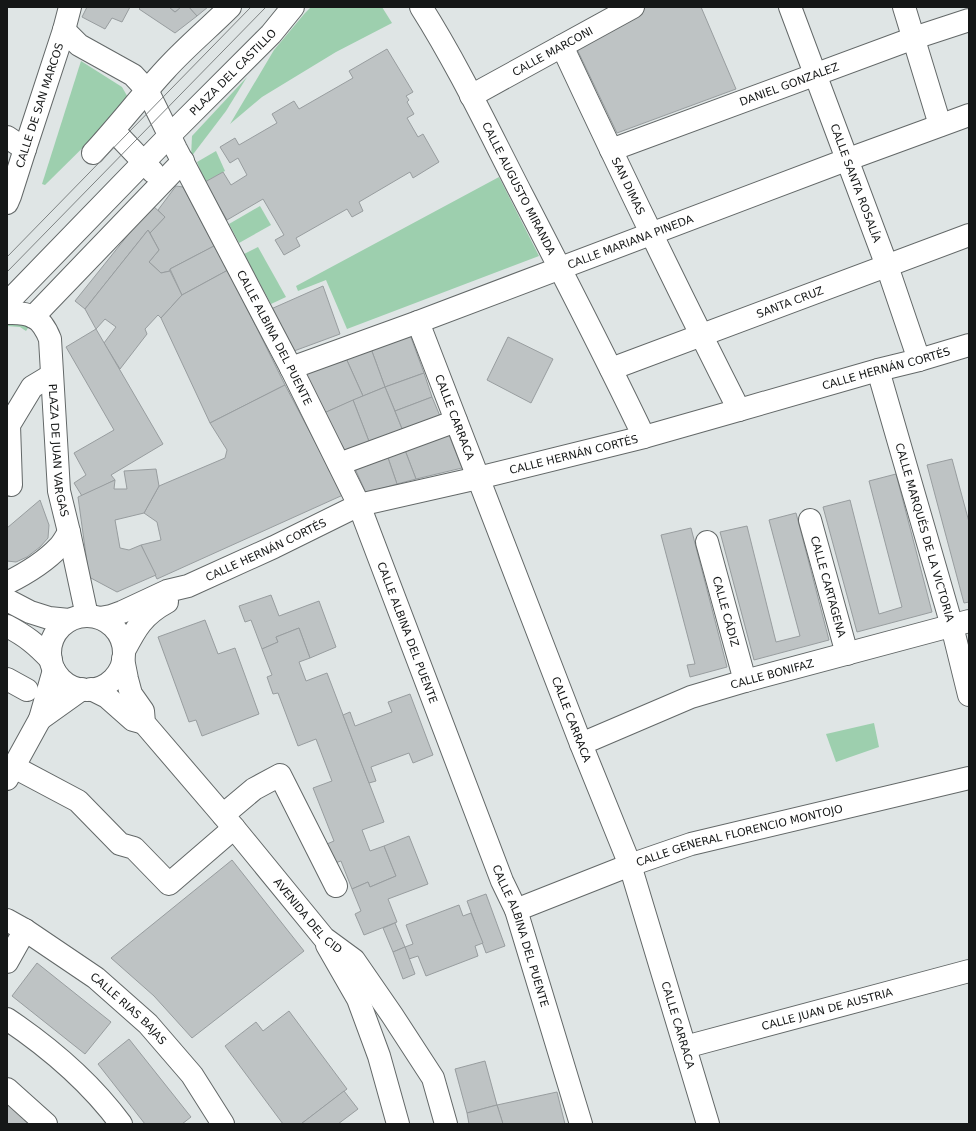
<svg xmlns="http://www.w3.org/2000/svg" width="976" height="1131" font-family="'DejaVu Sans',sans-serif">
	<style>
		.green { fill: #9dcfae }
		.building { fill: #bec3c4; stroke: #989d9f }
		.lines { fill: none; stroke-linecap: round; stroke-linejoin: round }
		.minor-casing { stroke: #636868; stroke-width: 24 }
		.minor { stroke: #fff; stroke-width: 22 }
		.tram { stroke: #7e8282; stroke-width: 1 }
		.labels { text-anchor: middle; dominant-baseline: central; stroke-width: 3; stroke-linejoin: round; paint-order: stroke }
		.street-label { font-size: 11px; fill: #151717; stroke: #dfe5e5 }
	</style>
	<rect width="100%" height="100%" fill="#dfe5e5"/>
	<g class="green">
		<polygon points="311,7 382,7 392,23 336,52 262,97 230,124 274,50 305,13"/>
		<polygon points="81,61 122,87 130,101 45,185 42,184"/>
		<polygon points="247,77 226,111 191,157 192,136"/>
		<polygon points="216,151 225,171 205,182 197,162"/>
		<polygon points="499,177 539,256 347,329 326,280 298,291 296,286"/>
		<polygon points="260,206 271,225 239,243 229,224"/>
		<polygon points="258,247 286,297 271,304 244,254"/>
		<polygon points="7,319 30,325 26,331 20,327 7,326"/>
		<polygon points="874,723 879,747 836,762 826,734"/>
	</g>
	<g class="building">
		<polygon points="87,7 130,7 122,22 112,18 105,29 82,17"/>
		<polygon points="141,7 169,7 175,12 181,7 189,7 197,16 175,33 139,9"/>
		<polygon points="169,7 181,7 175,12"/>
		<polygon points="189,7 208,7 197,16"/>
		<polygon points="646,7 701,7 736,89 617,133 576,47"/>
		<polygon points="387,49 413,92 406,96 409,100 407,102 414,114 407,118 418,137 423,134 439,162 413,178 410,172 359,202 363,211 352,217 347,209 296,238 300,246 284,255 275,240 284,235 263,199 227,220 205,182 223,172 231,185 247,175 238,158 230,163 220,147 235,138 239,145 277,123 272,114 294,101 299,109 353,78 349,71"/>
		<polygon points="176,186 183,187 214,246 170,269 170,271 161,273 149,262 159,250 150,233 165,217 158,210"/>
		<polygon points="152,205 165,217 150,233 148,230 85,309 75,301"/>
		<polygon points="148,230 159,250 149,262 161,273 170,271 182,295 161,318 158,315 145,329 147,334 120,369 104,343 116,327 105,319 96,329 85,309"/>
		<polygon points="214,246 228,270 182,295 170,269"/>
		<polygon points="228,270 285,385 210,423 161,318 182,295"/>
		<polygon points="323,286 340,334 294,351 271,309"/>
		<polygon points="96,329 163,444 111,475 115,480 82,496 74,483 86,475 74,453 114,430 66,347"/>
		<polygon points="409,332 424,373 385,387 370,346"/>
		<polygon points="508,337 553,359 531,403 487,380"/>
		<polygon points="370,346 385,387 363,396 345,356"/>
		<polygon points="345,356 363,396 324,413 306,374"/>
		<polygon points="424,373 432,397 395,411 385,387"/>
		<polygon points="285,385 343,495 157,579 141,545 161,540 157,522 144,513 159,486 225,458 227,450 210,423"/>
		<polygon points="385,387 403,431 370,444 353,400"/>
		<polygon points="432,397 440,416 403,431 395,411"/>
		<polygon points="353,400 370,444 347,454 324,413"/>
		<polygon points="447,430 462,468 416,479 403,445"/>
		<polygon points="403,445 416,479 397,484 386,452"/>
		<polygon points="386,452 397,484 366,493 353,464"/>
		<polygon points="952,459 969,522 969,602 964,603 927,465"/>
		<polygon points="156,469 159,486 144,513 115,520 120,548 129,550 141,545 156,575 117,592 89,577 78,497 115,480 114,489 127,489 124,471"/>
		<polygon points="896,474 932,612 857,632 823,507 850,500 879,614 902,607 869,481"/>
		<polygon points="40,500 49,525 48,538 40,547 27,557 16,562 7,561 7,528"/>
		<polygon points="796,513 829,640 754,660 720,532 747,526 776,642 800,636 769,520"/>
		<polygon points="691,528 727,667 690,677 687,665 695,664 661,535"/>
		<polygon points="271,595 279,616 319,601 336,647 310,658 299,628 276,637 278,642 262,649 251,620 245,622 239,606"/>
		<polygon points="205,620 218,654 235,648 259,714 202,736 196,720 189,722 158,637"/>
		<polygon points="299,628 310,658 299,662 306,681 327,673 384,822 362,830 370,851 384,846 396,876 370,887 368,882 352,889 341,861 335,863 327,844 334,841 313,788 332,781 316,739 298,746 278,693 273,694 267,677 272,675 262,649 278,642 276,637"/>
		<polygon points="410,694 433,755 413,763 409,753 371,767 376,781 369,783 343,715 350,712 355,726 392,712 388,702"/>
		<polygon points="409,836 428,884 388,899 397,922 364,935 355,914 361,911 352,889 368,882 370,887 396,876 384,846"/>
		<polygon points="232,860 304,951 192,1038 154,996 111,958"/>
		<polygon points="486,894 505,946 486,953 467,901"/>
		<polygon points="459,905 463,916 471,913 483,943 475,946 478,956 426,976 418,956 409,959 405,947 413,944 406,925"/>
		<polygon points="395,923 405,947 393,952 383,928"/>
		<polygon points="405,947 415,974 403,979 393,952"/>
		<polygon points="37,963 111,1022 85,1054 12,996"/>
		<polygon points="289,1011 347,1089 301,1124 283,1124 225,1046 256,1022 263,1031"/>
		<polygon points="129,1039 191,1117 182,1124 145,1124 98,1064"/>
		<polygon points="485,1061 497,1105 467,1113 455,1069"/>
		<polygon points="344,1091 358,1109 338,1124 301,1124"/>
		<polygon points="557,1092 565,1124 503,1124 497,1105"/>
		<polygon points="7,1098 35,1124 7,1124"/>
		<polygon points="497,1105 503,1124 469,1124 467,1113"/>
	</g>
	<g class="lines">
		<defs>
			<g id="minor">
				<path id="s1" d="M421 7C459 67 489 131 521 193 563 274 605 355 644 437"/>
				<path id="s2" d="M790 7 887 266 919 360"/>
				<polyline points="904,7 940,125"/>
				<path id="s3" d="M64 30 79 45 133 75 147 90 176 149 291 368 359 505 502 881 516 910 581 1124"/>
				<path id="s4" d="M562 46C619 168 678 290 739 410"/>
				<path id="s5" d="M471 96 633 7"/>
				<polyline points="114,131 153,172"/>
				<polyline points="7,137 25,149"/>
				<path id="s6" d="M611 150 914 38 969 20"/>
				<path d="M93 153C118 126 141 96 166 69 186 47 209 28 230 7"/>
				<path id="s7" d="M7 203 10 196 25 149 64 30 70 7"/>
				<path id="s8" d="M7 303 170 135 271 34 293 7"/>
				<path id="s9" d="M7 313C30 312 41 316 50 339L59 491 69 532 87 616"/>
				<polyline points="33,317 183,161"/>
				<path id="s10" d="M418 322 581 744 630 865 708 1124"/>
				<path id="s11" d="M291 368 418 322 846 160 969 115"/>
				<path id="s12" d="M611 369 969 235"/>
				<path id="s13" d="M878 370 952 626 969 695"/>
				<polyline points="339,464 456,421"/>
				<polyline points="11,485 9,425 32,387 52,375"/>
				<path id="s14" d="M810 520 847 654"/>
				<path id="s15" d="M707 542 745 681"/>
				<path d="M7 583C25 574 45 562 59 547 63 543 66 537 69 532"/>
				<polyline points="7,600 30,612 49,618 69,620"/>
				<circle cx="87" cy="653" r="37"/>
				<path id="s16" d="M100 618 111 616 122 612 167 591 188 586 274 547 359 505 478 478 644 437 739 410 878 370 919 360 969 345"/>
				<path d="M7 626C26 636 36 644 51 660"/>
				<path d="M124 651C136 628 143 615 167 602"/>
				<path id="s17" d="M123 659 127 679 131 694 143 711 144 723 234 828 324 938 354 960 392 1015 433 1078 446 1124"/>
				<polyline points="7,679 27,690"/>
				<polyline points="91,689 107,697 133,720 144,723"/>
				<polyline points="40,719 82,689"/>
				<path id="s18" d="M581 744 691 697 745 681 969 621"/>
				<polyline points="14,767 78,801 120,844 134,848 169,884 234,828"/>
				<polyline points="7,779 40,719 54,670"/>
				<polyline points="223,815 254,789 280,775 336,886"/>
				<path id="s19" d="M516 910 630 865 691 844 969 778"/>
				<path id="s20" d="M7 920 25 930 96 978 148 1024 192 1075 223 1124"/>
				<polyline points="327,945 358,999 379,1056 398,1124"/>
				<polyline points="7,962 25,930"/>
				<path d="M7 1019C50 1048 90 1082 121 1124"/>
				<path id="s21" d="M685 1047 969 971"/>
				<polyline points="7,1089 46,1124"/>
			</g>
		</defs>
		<use href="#minor" class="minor-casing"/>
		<use href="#minor" class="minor"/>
		<g class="tram">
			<polyline points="7,257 251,7"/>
			<polyline points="7,272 266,7"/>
		</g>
	</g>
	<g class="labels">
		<g class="street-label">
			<text stroke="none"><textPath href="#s5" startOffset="93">CALLE MARCONI</textPath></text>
			<text stroke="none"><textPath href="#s8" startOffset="323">PLAZA DEL CASTILLO</textPath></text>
			<text stroke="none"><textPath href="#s6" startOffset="190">DANIEL GONZALEZ</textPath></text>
			<text stroke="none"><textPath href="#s7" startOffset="103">CALLE DE SAN MARCOS</textPath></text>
			<text stroke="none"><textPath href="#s2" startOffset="188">CALLE SANTA ROSALÍA</textPath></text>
			<text stroke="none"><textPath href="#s4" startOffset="155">SAN DIMAS</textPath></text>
			<text stroke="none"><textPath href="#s1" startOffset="206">CALLE AUGUSTO MIRANDA</textPath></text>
			<text stroke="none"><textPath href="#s11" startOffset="362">CALLE MARIANA PINEDA</textPath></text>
			<text stroke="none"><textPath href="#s12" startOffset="191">SANTA CRUZ</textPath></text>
			<text stroke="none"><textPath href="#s3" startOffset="382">CALLE ALBINA DEL PUENTE</textPath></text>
			<text stroke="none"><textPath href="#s16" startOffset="828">CALLE HERNÁN CORTÉS</textPath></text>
			<text stroke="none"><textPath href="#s10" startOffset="102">CALLE CARRACA</textPath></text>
			<text stroke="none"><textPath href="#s9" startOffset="167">PLAZA DE JUAN VARGAS</textPath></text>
			<text stroke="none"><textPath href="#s16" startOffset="504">CALLE HERNÁN CORTÉS</textPath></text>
			<text stroke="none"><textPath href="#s13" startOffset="169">CALLE MARQUÉS DE LA VICTORIA</textPath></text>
			<text stroke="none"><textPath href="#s16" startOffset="180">CALLE HERNÁN CORTÉS</textPath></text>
			<text stroke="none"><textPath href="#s14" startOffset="69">CALLE CARTAGENA</textPath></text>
			<text stroke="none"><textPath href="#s15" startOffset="72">CALLE CÁDIZ</textPath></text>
			<text stroke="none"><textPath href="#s3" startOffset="706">CALLE ALBINA DEL PUENTE</textPath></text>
			<text stroke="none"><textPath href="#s18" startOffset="204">CALLE BONIFAZ</textPath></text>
			<text stroke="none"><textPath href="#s10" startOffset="426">CALLE CARRACA</textPath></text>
			<text stroke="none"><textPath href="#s19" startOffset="236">CALLE GENERAL FLORENCIO MONTOJO</textPath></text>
			<text stroke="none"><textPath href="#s17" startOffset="322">AVENIDA DEL CID</textPath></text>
			<text stroke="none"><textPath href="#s3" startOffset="1030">CALLE ALBINA DEL PUENTE</textPath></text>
			<text stroke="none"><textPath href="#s20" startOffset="151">CALLE RIAS BAJAS</textPath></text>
			<text stroke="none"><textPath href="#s21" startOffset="147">CALLE JUAN DE AUSTRIA</textPath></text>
			<text stroke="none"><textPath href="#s10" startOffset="750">CALLE CARRACA</textPath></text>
		</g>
	</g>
	<rect width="976" height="1131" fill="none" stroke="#151717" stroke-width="16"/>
</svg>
